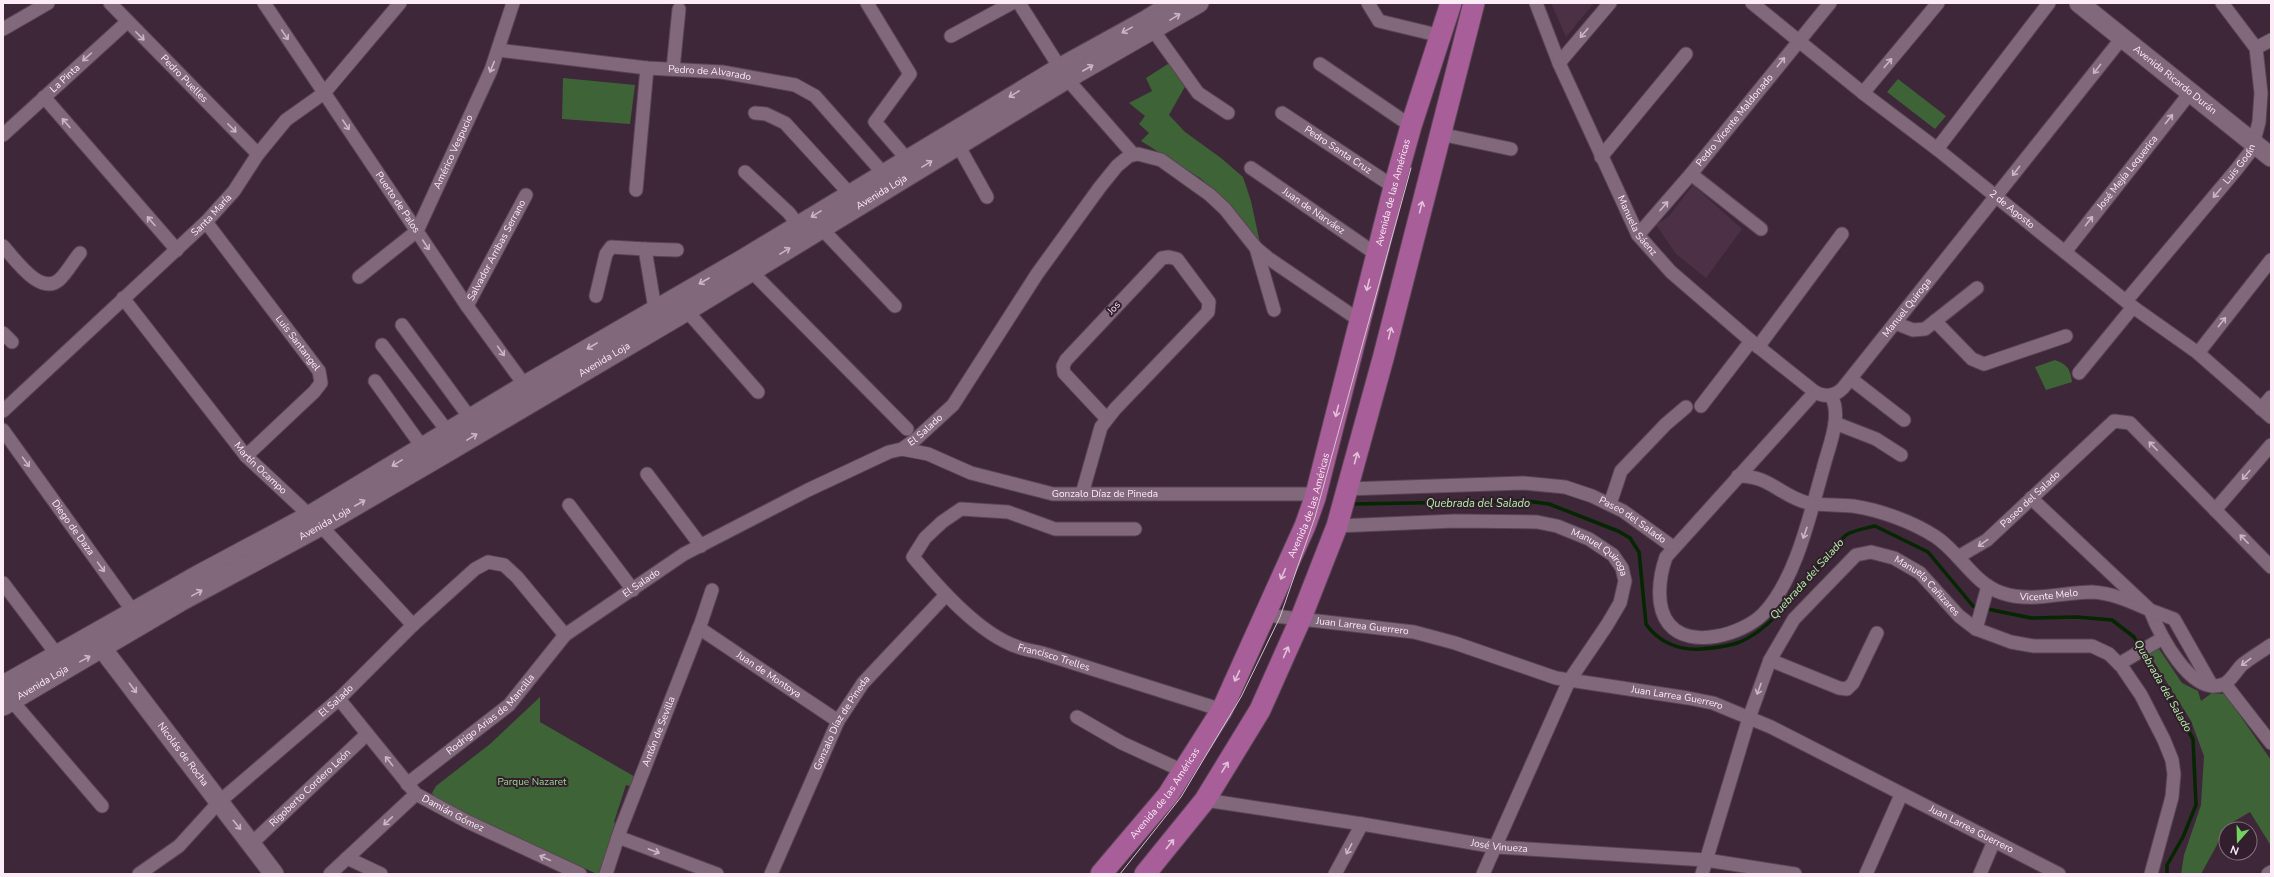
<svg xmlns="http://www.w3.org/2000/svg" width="2274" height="877" font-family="'Nunito Sans',sans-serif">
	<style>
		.built { fill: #4c3046 }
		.green { fill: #3d6337 }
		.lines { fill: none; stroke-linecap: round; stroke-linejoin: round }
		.stream { stroke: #042600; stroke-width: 3.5 }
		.street-casing { stroke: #584553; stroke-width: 15 }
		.secondary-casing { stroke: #584553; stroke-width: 21 }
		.primary-casing { stroke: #584553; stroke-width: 23 }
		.street { stroke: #81687b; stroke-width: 13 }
		.secondary { stroke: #81687b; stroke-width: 19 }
		.primary { stroke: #a85e99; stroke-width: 21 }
		.tram { stroke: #d5c5d1; stroke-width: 1 }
		.oneway { stroke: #cab7c5 }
		.oneway2 { stroke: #e2c1db }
		.labels { text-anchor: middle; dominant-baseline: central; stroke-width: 4; stroke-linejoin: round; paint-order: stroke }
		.street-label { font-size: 10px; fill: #fbecf7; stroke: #331e2e }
		.park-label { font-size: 10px; fill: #95d789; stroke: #331e2e }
		.water-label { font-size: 11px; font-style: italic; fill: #b0f3a4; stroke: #331e2e }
	</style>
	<rect width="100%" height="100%" fill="#3d2738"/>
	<g class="built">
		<polygon points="1551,3 1594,3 1566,37"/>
		<polygon points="1693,185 1742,229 1706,278 1676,254 1656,225 1669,216"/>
	</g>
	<g class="green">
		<polygon points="1171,62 1187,83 1169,115 1185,132 1221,158 1243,177 1251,201 1260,243 1224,199 1200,178 1141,141 1149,133 1139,124 1145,116 1129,103 1152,91 1146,78"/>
		<polygon points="563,78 635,85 630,124 562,119"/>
		<polygon points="1898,79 1946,116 1935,129 1887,92"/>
		<path d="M2055 360C2068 365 2070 369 2072 382L2046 390 2035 367Z"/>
		<polygon points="2155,643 2182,683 2198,691 2201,701 2212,693 2225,694 2271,760 2271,846 2250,812 2223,828 2217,845 2201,874 2181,874 2184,855 2201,805 2204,756 2191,721 2146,649"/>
		<polygon points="540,697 540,722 637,778 634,787 626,785 614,822 619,826 604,874 597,874 437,801 432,793 436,786 490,744"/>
	</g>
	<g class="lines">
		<g class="stream">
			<path d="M1351 504 1527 501 1549 504 1618 531 1630 538 1639 552 1646 624C1658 642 1680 651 1701 649 1714 648 1727 647 1740 642 1781 625 1814 565 1846 535 1853 530 1867 528 1875 526L1928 552 1973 606 2031 618 2077 617 2112 620 2134 637 2140 648"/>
			<polyline points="2143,654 2193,739 2196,805 2183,837 2167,865 2167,874"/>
		</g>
		<defs>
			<g id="street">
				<path id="s1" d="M110 3 258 154"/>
				<path id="s2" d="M264 3 467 306 529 391"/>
				<polyline points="867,3 910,74 875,122 907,159"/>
				<polyline points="1019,3 1067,79 1133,154"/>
				<polyline points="1368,3 1379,21 1433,34"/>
				<path id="s3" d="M1536 3 1559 63 1638 235 1671 272 1751 341 1815 392C1826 398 1835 396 1843 388L2122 38"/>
				<path id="s4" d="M1752 3 1863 93 1937 149 2133 307 2198 353 2271 417"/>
				<polyline points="1148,23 1198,93 1228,113"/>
				<polyline points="3,29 48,3"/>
				<polyline points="951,36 1012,3"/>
				<polyline points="2256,48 2271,40"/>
				<path id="s5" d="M498 50 647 68 722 72 795 85 815 96 883 173"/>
				<polyline points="1559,63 1610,3"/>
				<polyline points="1320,64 1411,126"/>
				<polyline points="673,69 679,9"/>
				<polyline points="1863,93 1938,3"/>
				<polyline points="44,97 177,250"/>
				<polyline points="755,113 766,114 785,123 849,193"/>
				<path id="s6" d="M1282 113 1394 187"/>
				<polyline points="1440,134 1511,149"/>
				<path id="s7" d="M3 135 127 22"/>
				<polyline points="958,145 987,197"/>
				<polyline points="1937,149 2049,3"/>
				<polyline points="1601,157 1686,54"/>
				<path id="s8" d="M1251 168 1376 254"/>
				<polyline points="745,172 789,213 798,225"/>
				<polyline points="1691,174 1761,229"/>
				<polyline points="636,190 647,68"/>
				<path id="s9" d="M206 222 319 371 321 383 314 392 246 456"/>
				<polyline points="822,229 895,306"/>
				<path id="s10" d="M1638 235 1691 174 1830 3"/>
				<path d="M3 246C15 259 40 296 59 280 67 273 73 261 80 253"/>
				<polyline points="1256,248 1274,310"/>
				<polyline points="645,249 677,250"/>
				<path id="s11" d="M2065 252 2190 93"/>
				<polyline points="751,271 907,429"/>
				<path id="s12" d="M359 277 417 231 491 70 513 3"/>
				<polyline points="596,296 606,254 611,247 645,249 655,309"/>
				<path id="s13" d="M123 298 246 456 321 526 413 625"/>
				<path id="s14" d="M2126 301 2236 170 2250 152 2255 137 2259 122 2261 93 2256 48 2222 3"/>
				<path id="s15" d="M467 306 526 195"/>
				<polyline points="687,311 758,392"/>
				<polyline points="1935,321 1972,359 1984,364 2066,336"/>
				<polyline points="1895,323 1913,330 1925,329 1977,288"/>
				<polyline points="402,325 470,418"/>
				<polyline points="3,333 12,342"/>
				<polyline points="382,345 448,432"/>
				<polyline points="1758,347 1842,234"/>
				<polyline points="2198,353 2271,260"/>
				<polyline points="2079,373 2133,307"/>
				<polyline points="1851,379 1904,420"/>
				<polyline points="375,381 423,448"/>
				<path d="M1815 392 1666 557C1659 577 1655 607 1669 624 1690 650 1743 634 1763 614 1796 580 1810 514 1823 469 1828 448 1843 416 1831 396"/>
				<polyline points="1701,406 1751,341"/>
				<polyline points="2261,409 2271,397"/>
				<path id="s16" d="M3 411 206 222 234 191 258 154 286 120 324 93 400 3"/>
				<polyline points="1835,423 1876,439 1901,455"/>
				<path id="s17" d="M3 430 137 617"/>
				<path id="s18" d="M902 449 928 454 971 473 1053 494H1316"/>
				<polyline points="647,474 701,546"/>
				<path id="s19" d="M1738 476C1769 475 1782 497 1808 503 1823 506 1838 504 1853 506 1880 510 1913 522 1936 537 1960 553 1974 584 2002 593 2032 603 2062 592 2092 592 2113 593 2132 602 2150 610 2159 633 2191 698 2224 684 2231 681 2237 669 2243 664 2252 657 2262 651 2271 645"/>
				<path id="s20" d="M1347 489 1523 483 1565 487 1592 496 1623 511 1673 547"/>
				<polyline points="1082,494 1101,427 1115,409 1208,312 1209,302 1177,259 1169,257 1162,258 1066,360 1063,366 1064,373 1107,419"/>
				<polyline points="2031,498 2150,610 2174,619 2212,686"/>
				<polyline points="1610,504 1621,471 1666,424 1686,407"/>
				<polyline points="569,505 633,590"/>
				<polyline points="2215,510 2271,445"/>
				<path id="s21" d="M1337 526 1455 521 1537 522 1557 526 1589 539 1613 555 1622 568 1625 581 1620 603 1607 625 1569 681 1483 874"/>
				<path id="s22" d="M1135 529H1055L1008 512 961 509 942 522 925 538 913 557C939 588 979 634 1018 647 1026 650 1034 651 1042 653L1222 710"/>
				<path id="s23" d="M1958 557 1987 540 2114 421 2130 423 2271 567"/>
				<polyline points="3,583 61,660"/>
				<path id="s24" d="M1265 615 1414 632 1455 643 1556 678 1688 698 1713 703 1771 727 2059 874"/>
				<path id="s25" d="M699 628 838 721"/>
				<polyline points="1976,629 1988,586"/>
				<polyline points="1770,660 1839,688 1847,689 1853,683 1877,633"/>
				<polyline points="2119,664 2163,638"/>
				<polyline points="2225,684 2271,743"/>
				<path id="s26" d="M339 699 416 794 466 821 580 874"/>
				<polyline points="12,701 102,806"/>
				<polyline points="1077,717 1122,743 1183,771"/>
				<path id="s27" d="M407 784 509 705 565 635"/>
				<path id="s28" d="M1205 800 1362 824 1496 847 1706 860 1795 874"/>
				<polyline points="618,837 717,874"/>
				<path id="s29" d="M252 843 367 734"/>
				<polyline points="347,858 381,874"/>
				<path id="s30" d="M139 874 179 846 219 802 339 699 413 625 475 569 488 562 504 565 517 577 565 635 684 554 808 490 889 452 902 449 916 439 953 405 1037 274 1100 187 1117 166 1129 156 1138 154 1161 160 1210 195 1225 209 1256 248 1268 258 1359 320"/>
				<polyline points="330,874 416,794"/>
				<path id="s31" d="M606 874 620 831 701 623 712 590"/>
				<path id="s32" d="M771 874 838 721 863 683 946 595"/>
				<polyline points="1335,874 1362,824"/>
				<path id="s33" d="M1702 874 1749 718 1770 660 1794 619 1856 555 1871 552 1894 558 1920 573 1959 616 1976 629 2011 642 2034 646H2092L2109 654 2122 667 2141 695 2164 740 2172 760 2174 774 2172 797 2151 874"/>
				<polyline points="1866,874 1901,795"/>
				<polyline points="1980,874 1994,841"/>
				<polyline points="2268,874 2271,872"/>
			</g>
			<g id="secondary">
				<path id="s34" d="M2079 3 2271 157"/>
				<path id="s35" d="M95 639 274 874"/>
				<polyline points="3,685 196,576 310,515 525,385 741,260 1059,68 1146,20 1173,3"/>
				<path id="s36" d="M3 706 180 602 321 526 441 456 687 311 1067 79 1199 3"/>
			</g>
			<g id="primary">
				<path id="s37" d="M1101 874 1168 795 1222 710 1305 526 1315 498 1394 187 1411 126 1451 3"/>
				<polyline points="1145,874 1205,800 1260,710 1301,618 1337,526 1384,355 1474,3"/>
			</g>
		</defs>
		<use href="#street" class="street-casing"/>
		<use href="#secondary" class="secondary-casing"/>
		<use href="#primary" class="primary-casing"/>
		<use href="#street" class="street"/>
		<use href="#secondary" class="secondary"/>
		<use href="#primary" class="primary"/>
		<polyline class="tram" points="1120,874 1181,797 1241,697 1280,617 1315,517 1411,168"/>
	</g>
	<defs><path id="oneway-shaft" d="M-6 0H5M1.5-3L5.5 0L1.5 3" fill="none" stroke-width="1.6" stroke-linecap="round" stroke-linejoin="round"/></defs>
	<g class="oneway">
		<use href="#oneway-shaft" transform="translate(1175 17) rotate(-31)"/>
		<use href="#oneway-shaft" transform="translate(1127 30) rotate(151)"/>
		<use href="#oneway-shaft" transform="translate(1584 33) rotate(130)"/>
		<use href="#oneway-shaft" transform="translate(285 35) rotate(56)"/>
		<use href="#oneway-shaft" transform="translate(140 36) rotate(45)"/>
		<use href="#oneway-shaft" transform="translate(87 57) rotate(138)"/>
		<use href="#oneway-shaft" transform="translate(1781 62) rotate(-51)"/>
		<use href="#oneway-shaft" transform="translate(1888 63) rotate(-50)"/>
		<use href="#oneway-shaft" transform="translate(492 67) rotate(112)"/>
		<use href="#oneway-shaft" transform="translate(1088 68) rotate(-30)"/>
		<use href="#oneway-shaft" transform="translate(2097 69) rotate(128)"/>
		<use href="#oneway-shaft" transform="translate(1014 94) rotate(149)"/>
		<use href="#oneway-shaft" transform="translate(2169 119) rotate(-52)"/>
		<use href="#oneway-shaft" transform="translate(66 123) rotate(-131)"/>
		<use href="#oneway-shaft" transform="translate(346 125) rotate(56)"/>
		<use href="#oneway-shaft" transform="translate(232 128) rotate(45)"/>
		<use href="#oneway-shaft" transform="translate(927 164) rotate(-32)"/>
		<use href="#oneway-shaft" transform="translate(2016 171) rotate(128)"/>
		<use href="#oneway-shaft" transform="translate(2217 193) rotate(130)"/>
		<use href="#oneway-shaft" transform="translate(1664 206) rotate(-49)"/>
		<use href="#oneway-shaft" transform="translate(816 214) rotate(148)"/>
		<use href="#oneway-shaft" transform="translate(151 221) rotate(-131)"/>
		<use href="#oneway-shaft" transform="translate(2089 221) rotate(-52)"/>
		<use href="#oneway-shaft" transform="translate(426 245) rotate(56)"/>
		<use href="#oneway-shaft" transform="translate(785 251) rotate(-31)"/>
		<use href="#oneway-shaft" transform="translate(704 281) rotate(150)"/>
		<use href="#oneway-shaft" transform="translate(2222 322) rotate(-52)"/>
		<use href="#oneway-shaft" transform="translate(592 346) rotate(150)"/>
		<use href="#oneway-shaft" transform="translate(501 351) rotate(54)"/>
		<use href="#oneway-shaft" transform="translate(472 437) rotate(-31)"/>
		<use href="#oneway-shaft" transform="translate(2153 446) rotate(-134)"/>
		<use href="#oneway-shaft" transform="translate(26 462) rotate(54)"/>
		<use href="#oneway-shaft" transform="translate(397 463) rotate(149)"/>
		<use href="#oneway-shaft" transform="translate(2246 475) rotate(130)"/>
		<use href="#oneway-shaft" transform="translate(360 503) rotate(-30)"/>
		<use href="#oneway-shaft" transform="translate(1805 533) rotate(109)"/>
		<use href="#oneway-shaft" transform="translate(2244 539) rotate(-134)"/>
		<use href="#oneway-shaft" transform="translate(1983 543) rotate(144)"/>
		<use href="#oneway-shaft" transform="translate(101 567) rotate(54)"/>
		<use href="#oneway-shaft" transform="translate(197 593) rotate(-29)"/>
		<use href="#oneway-shaft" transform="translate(85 659) rotate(-29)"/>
		<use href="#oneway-shaft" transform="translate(2246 662) rotate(143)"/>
		<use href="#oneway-shaft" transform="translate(133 688) rotate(53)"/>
		<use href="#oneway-shaft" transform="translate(1759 689) rotate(110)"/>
		<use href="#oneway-shaft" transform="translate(389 761) rotate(-129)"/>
		<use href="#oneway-shaft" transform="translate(388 821) rotate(137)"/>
		<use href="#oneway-shaft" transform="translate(237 825) rotate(51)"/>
		<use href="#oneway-shaft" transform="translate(1349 849) rotate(118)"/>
		<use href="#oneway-shaft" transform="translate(654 851) rotate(20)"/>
		<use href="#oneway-shaft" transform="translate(545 858) rotate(-155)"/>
	</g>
	<g class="oneway2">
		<use href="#oneway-shaft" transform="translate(1421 207) rotate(-76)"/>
		<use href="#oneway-shaft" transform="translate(1368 285) rotate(104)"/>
		<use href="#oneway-shaft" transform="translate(1390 333) rotate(-76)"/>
		<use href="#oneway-shaft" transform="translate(1337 411) rotate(104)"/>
		<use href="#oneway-shaft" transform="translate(1356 458) rotate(-75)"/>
		<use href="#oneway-shaft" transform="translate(1283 574) rotate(114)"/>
		<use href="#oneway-shaft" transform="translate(1286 652) rotate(-66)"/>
		<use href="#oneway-shaft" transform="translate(1237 676) rotate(115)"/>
		<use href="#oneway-shaft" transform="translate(1225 767) rotate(-58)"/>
		<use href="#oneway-shaft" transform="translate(1170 844) rotate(-51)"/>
	</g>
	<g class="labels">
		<g class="street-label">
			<text stroke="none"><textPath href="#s5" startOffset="213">Pedro de Alvarado</textPath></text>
			<text stroke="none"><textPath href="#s7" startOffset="84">La Pinta</textPath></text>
			<text stroke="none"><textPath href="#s1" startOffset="106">Pedro Puelles</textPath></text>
			<text stroke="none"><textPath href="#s34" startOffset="123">Avenida Ricardo Durán</textPath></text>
			<text stroke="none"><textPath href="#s10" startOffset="150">Pedro Vicente Maldonado</textPath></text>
			<text stroke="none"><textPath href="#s6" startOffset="67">Pedro Santa Cruz</textPath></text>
			<text stroke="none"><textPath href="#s12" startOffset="161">Américo Vespucio</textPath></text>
			<text stroke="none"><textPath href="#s14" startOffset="178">Luis Godín</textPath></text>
			<text stroke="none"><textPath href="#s11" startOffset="101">José Mejía Lequerica</textPath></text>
			<text stroke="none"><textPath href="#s36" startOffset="1018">Avenida Loja</textPath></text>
			<text stroke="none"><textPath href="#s37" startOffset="751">Avenida de las Américas</textPath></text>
			<text stroke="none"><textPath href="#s2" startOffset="240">Puerto de Palos</textPath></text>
			<text stroke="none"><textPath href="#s4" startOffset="332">2 de Agosto</textPath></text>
			<text stroke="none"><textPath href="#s8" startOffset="76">Juan de Narváez</textPath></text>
			<text stroke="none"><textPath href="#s16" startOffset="286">Santa María</textPath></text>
			<text stroke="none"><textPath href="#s3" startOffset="245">Manuela Sáenz</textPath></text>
			<text stroke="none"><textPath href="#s15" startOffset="63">Salvador Arribas Serrano</textPath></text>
			<text transform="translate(1114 308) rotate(-47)">Jos</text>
			<text stroke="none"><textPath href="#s3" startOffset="624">Manuel Quiroga</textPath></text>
			<text stroke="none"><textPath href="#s9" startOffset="152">Luis Santangel</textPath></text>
			<text stroke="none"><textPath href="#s36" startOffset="694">Avenida Loja</textPath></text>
			<text stroke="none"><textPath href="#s30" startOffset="995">El Salado</textPath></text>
			<text stroke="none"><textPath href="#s13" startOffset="219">Martín Ocampo</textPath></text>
			<text stroke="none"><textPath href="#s18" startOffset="210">Gonzalo Díaz de Pineda</textPath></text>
			<text stroke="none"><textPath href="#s23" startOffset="93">Paseo del Salado</textPath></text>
			<text stroke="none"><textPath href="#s37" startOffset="427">Avenida de las Américas</textPath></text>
			<text stroke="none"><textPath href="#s20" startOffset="294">Paseo del Salado</textPath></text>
			<text stroke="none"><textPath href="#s36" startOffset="370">Avenida Loja</textPath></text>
			<text stroke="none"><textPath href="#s17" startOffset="120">Diego de Daza</textPath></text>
			<text stroke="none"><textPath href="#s21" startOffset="272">Manuel Quiroga</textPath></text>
			<text stroke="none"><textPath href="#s30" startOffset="671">El Salado</textPath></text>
			<text stroke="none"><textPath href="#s33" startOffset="444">Manuela Cañizares</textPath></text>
			<text stroke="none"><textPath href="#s19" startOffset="345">Vicente Melo</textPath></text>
			<text stroke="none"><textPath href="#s24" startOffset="98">Juan Larrea Guerrero</textPath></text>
			<text stroke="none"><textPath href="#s22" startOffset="423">Francisco Trelles</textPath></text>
			<text stroke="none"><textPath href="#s25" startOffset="84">Juan de Montoya</textPath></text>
			<text stroke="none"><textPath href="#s36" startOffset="46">Avenida Loja</textPath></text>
			<text stroke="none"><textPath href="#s24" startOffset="422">Juan Larrea Guerrero</textPath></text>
			<text stroke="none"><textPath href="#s30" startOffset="263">El Salado</textPath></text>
			<text stroke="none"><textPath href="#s27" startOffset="109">Rodrigo Arias de Mancilla</textPath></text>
			<text stroke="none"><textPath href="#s32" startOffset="167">Gonzalo Díaz de Pineda</textPath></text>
			<text stroke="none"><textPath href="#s31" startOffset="152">Antón de Sevilla</textPath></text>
			<text stroke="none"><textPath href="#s35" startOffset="145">Nicolás de Rocha</textPath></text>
			<text stroke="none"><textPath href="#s29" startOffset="80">Rigoberto Cordero León</textPath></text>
			<text stroke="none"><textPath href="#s37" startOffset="103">Avenida de las Américas</textPath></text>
			<text stroke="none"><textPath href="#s26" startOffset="164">Damián Gómez</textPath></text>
			<text stroke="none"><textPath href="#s24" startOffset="746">Juan Larrea Guerrero</textPath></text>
			<text stroke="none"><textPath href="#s28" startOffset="298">José Vinueza</textPath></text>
		</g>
		<g class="park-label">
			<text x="532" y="782">Parque Nazaret</text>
		</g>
		<g class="water-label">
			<text x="1478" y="503">Quebrada del Salado</text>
			<text transform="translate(1807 579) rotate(-48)">Quebrada del Salado</text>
			<text transform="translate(2163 686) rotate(60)">Quebrada del Salado</text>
		</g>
	</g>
	<rect width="2274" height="877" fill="none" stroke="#fbecf7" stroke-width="8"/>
	<g transform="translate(2238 841) rotate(200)"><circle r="19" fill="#331e2e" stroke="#83707e"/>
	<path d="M0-3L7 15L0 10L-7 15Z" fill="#70d35f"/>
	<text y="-6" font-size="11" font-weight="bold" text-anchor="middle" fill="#fbecf7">N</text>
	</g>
</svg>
